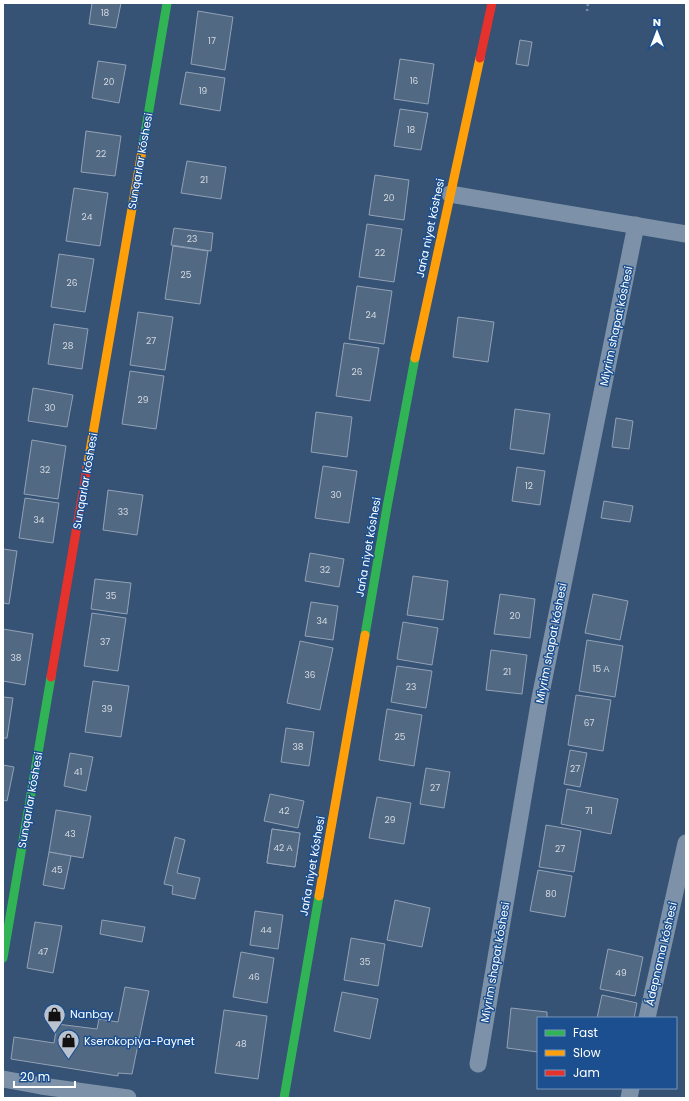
<svg xmlns="http://www.w3.org/2000/svg" width="689" height="1101" font-family="Poppins,sans-serif">
	<style>
		.building { fill: #526984; stroke: #92a2b6 }
		.lines { fill: none; stroke-linecap: round; stroke-linejoin: round }
		.path { stroke: #7d92a8; stroke-width: 2.5; stroke-dasharray: 2 3; stroke-linecap: butt }
		.street { stroke: #7d92a8; stroke-width: 17 }
		.fast { stroke: #30b455; stroke-width: 9 }
		.slow { stroke: #ff9f0a; stroke-width: 9 }
		.jam { stroke: #e5322d; stroke-width: 9 }
		.labels { text-anchor: middle; dominant-baseline: central; stroke-width: 3; stroke-linejoin: round; paint-order: stroke }
		.number-label { font-size: 9px; fill: #d4dae0 }
		.street-label { font-size: 11px; fill: #fff; stroke: #1b4f8f }
		.poi-label { font-size: 11px; fill: #fff; stroke: #1b4f8f; text-anchor: start }
	</style>
	<rect width="100%" height="100%" fill="#365274"/>
	<g class="building">
		<polygon points="92,3 121,3 116,28 89,24"/>
		<polygon points="198,11 233,17 225,70 191,64"/>
		<polygon points="520,40 532,42 528,66 516,64"/>
		<polygon points="400,59 434,64 428,104 394,99"/>
		<polygon points="98,61 126,65 119,103 92,98"/>
		<polygon points="186,72 225,78 220,111 180,104"/>
		<polygon points="400,109 428,113 421,150 394,146"/>
		<polygon points="86,131 121,136 115,176 81,172"/>
		<polygon points="187,161 226,167 221,199 181,193"/>
		<polygon points="375,175 409,180 404,220 369,215"/>
		<polygon points="74,188 108,193 100,246 66,241"/>
		<polygon points="367,224 402,229 394,282 359,277"/>
		<polygon points="174,228 213,233 211,251 171,245"/>
		<polygon points="173,246 208,251 200,304 165,299"/>
		<polygon points="59,254 94,259 85,312 51,307"/>
		<polygon points="357,286 392,291 384,344 349,339"/>
		<polygon points="138,312 173,317 165,370 130,365"/>
		<polygon points="458,317 494,322 488,362 453,357"/>
		<polygon points="54,324 88,329 82,369 48,364"/>
		<polygon points="344,343 379,348 370,401 336,396"/>
		<polygon points="130,371 164,376 156,429 122,424"/>
		<polygon points="33,388 73,395 67,427 28,421"/>
		<polygon points="515,409 550,414 544,454 510,449"/>
		<polygon points="316,412 352,417 347,457 311,452"/>
		<polygon points="616,418 633,421 629,449 612,447"/>
		<polygon points="32,440 66,446 58,499 24,494"/>
		<polygon points="323,466 357,471 349,523 315,518"/>
		<polygon points="517,467 545,471 540,505 512,501"/>
		<polygon points="108,490 143,495 137,535 103,530"/>
		<polygon points="25,498 59,503 53,543 19,538"/>
		<polygon points="604,501 633,506 630,522 601,518"/>
		<polygon points="3,549 17,551 9,604 3,603"/>
		<polygon points="310,553 344,559 339,587 305,581"/>
		<polygon points="413,576 448,581 443,620 407,615"/>
		<polygon points="95,579 131,583 127,614 91,609"/>
		<polygon points="500,594 535,599 530,638 494,634"/>
		<polygon points="593,594 628,601 620,640 585,633"/>
		<polygon points="311,602 338,606 333,640 305,636"/>
		<polygon points="92,613 126,618 118,671 84,666"/>
		<polygon points="403,622 438,628 432,665 397,659"/>
		<polygon points="3,629 33,634 25,685 3,681"/>
		<polygon points="587,640 623,646 615,697 579,691"/>
		<polygon points="300,641 333,648 320,710 287,703"/>
		<polygon points="491,650 527,655 522,694 486,690"/>
		<polygon points="397,666 432,671 426,708 391,702"/>
		<polygon points="93,681 129,686 121,737 85,732"/>
		<polygon points="576,695 611,700 603,751 568,745"/>
		<polygon points="3,697 13,698 7,738 3,738"/>
		<polygon points="387,709 422,715 414,766 379,760"/>
		<polygon points="286,728 314,732 309,766 281,762"/>
		<polygon points="570,750 587,753 580,787 564,784"/>
		<polygon points="70,753 93,757 86,791 64,786"/>
		<polygon points="3,765 14,767 7,801 3,800"/>
		<polygon points="426,768 450,772 444,808 420,804"/>
		<polygon points="567,789 618,799 611,834 561,824"/>
		<polygon points="270,794 304,801 298,828 264,821"/>
		<polygon points="377,797 411,803 404,844 369,838"/>
		<polygon points="56,810 91,816 83,858 49,852"/>
		<polygon points="546,825 581,831 574,872 539,867"/>
		<polygon points="272,829 300,833 295,867 267,863"/>
		<polygon points="272,829 300,833 295,867 267,863"/>
		<polygon points="175,837 185,840 177,873 200,878 195,899 172,894 173,886 164,884"/>
		<polygon points="49,852 71,856 64,889 43,885"/>
		<polygon points="538,870 572,876 565,917 530,911"/>
		<polygon points="395,900 430,908 422,947 387,940"/>
		<polygon points="255,911 283,915 278,949 250,945"/>
		<polygon points="102,920 145,927 142,942 100,934"/>
		<polygon points="35,922 62,926 53,973 27,968"/>
		<polygon points="351,938 385,944 378,986 344,980"/>
		<polygon points="608,949 643,957 635,996 600,989"/>
		<polygon points="241,952 274,958 267,1003 233,997"/>
		<polygon points="125,987 149,991 132,1074 118,1073 118,1076 11,1059 14,1037 54,1043 57,1024 97,1029 99,1019 118,1022"/>
		<polygon points="342,992 378,999 370,1039 334,1031"/>
		<polygon points="602,995 637,1003 634,1018 597,1018"/>
		<polygon points="511,1008 547,1012 547,1018 538,1018 538,1052 507,1048"/>
		<polygon points="224,1010 267,1016 258,1079 215,1073"/>
	</g>
	<g class="lines">
		<polyline class="path" points="587,11 588,3"/>
		<g class="street">
			<polyline points="450,194 686,234"/>
			<polyline points="647,1018 686,843"/>
			<polyline points="478,1064 540,698 636,225"/>
			<polyline points="3,1079 41,1086 128,1098"/>
			<polyline points="629,1098 631,1088"/>
		</g>
		<g class="fast">
			<polyline points="143,145 167,3"/>
			<polyline points="365,635 387,507 415,358"/>
			<polyline points="3,958 51,677"/>
			<polyline points="284,1098 319,896"/>
		</g>
		<g class="slow">
			<polyline points="415,358 480,58"/>
			<polyline points="87,468 143,145"/>
			<polyline points="319,896 365,635"/>
		</g>
		<g class="jam">
			<polyline points="480,58 492,3"/>
			<polyline points="51,677 87,468"/>
		</g>
	</g>
	<defs>
		<symbol id="shop-pin" viewBox="-11 -11 22 30"><path d="M0 17L-7.5 6A9.5 9.5 0 1 1 7.5 6Z" fill="#b9c2ce" stroke="#1b4f8f"/><path d="M-5-2.5h2.3a2.7 3.5 0 0 1 5.4 0H5L5.5 6h-11ZM-1.5-2.5h3a1.5 2.3 0 0 0-3 0Z" fill="#111"/></symbol>
	</defs>
	<g fill-rule="evenodd">
		<use href="#shop-pin" x="42" y="1002" width="25" height="34"/>
		<use href="#shop-pin" x="56" y="1028" width="25" height="34"/>
	</g>
	<g class="labels">
		<g class="number-label">
			<text x="105" y="13">18</text>
			<text x="212" y="41">17</text>
			<text x="414" y="81">16</text>
			<text x="109" y="82">20</text>
			<text x="203" y="91">19</text>
			<text x="411" y="130">18</text>
			<text x="101" y="154">22</text>
			<text x="204" y="180">21</text>
			<text x="389" y="198">20</text>
			<text x="87" y="217">24</text>
			<text x="192" y="239">23</text>
			<text x="380" y="253">22</text>
			<text x="186" y="275">25</text>
			<text x="72" y="283">26</text>
			<text x="371" y="315">24</text>
			<text x="151" y="341">27</text>
			<text x="68" y="346">28</text>
			<text x="357" y="372">26</text>
			<text x="143" y="400">29</text>
			<text x="50" y="408">30</text>
			<text x="45" y="470">32</text>
			<text x="529" y="486">12</text>
			<text x="336" y="495">30</text>
			<text x="123" y="512">33</text>
			<text x="39" y="520">34</text>
			<text x="325" y="570">32</text>
			<text x="111" y="596">35</text>
			<text x="515" y="616">20</text>
			<text x="322" y="621">34</text>
			<text x="105" y="642">37</text>
			<text x="16" y="658">38</text>
			<text x="601" y="669">15 А</text>
			<text x="507" y="672">21</text>
			<text x="310" y="675">36</text>
			<text x="411" y="687">23</text>
			<text x="107" y="709">39</text>
			<text x="589" y="723">67</text>
			<text x="400" y="737">25</text>
			<text x="298" y="747">38</text>
			<text x="575" y="769">27</text>
			<text x="78" y="772">41</text>
			<text x="435" y="788">27</text>
			<text x="284" y="811">42</text>
			<text x="589" y="811">71</text>
			<text x="390" y="820">29</text>
			<text x="70" y="834">43</text>
			<text x="283" y="848">42 А</text>
			<text x="560" y="849">27</text>
			<text x="57" y="870">45</text>
			<text x="551" y="894">80</text>
			<text x="266" y="930">44</text>
			<text x="43" y="952">47</text>
			<text x="365" y="962">35</text>
			<text x="621" y="973">49</text>
			<text x="254" y="977">46</text>
			<text x="241" y="1044">48</text>
		</g>
		<g class="street-label">
			<text transform="translate(140 161) rotate(-80)">Sunqarlar kóshesi</text>
			<text transform="translate(430 228) rotate(-78)">Jańa niyet kóshesi</text>
			<text transform="translate(616 326) rotate(-78)">Miyrim shapat kóshesi</text>
			<text transform="translate(85 481) rotate(-80)">Sunqarlar kóshesi</text>
			<text transform="translate(368 547) rotate(-80)">Jańa niyet kóshesi</text>
			<text transform="translate(551 643) rotate(-79)">Miyrim shapat kóshesi</text>
			<text transform="translate(30 800) rotate(-80)">Sunqarlar kóshesi</text>
			<text transform="translate(312 866) rotate(-80)">Jańa niyet kóshesi</text>
			<text transform="translate(661 954) rotate(-77)">Ádepnama kóshesi</text>
			<text transform="translate(495 962) rotate(-80)">Miyrim shapat kóshesi</text>
		</g>
		<g class="poi-label">
			<text x="70" y="1014">Nanbay</text>
			<text x="84" y="1041">Kserokopiya-Paynet</text>
		</g>
	</g>
	<rect width="689" height="1101" fill="none" stroke="#ffffff" stroke-width="8"/>
	<rect x="537" y="1017" width="140" height="72" fill="#1b4f8f" stroke="#7695bc"/>
	<rect x="545" y="1030" width="20" height="6" fill="#30b455" stroke="#7695bc"/>
	<text x="573" y="1037" font-size="12" fill="#ffffff">Fast</text>
	<rect x="545" y="1050" width="20" height="6" fill="#ff9f0a" stroke="#7695bc"/>
	<text x="573" y="1057" font-size="12" fill="#ffffff">Slow</text>
	<rect x="545" y="1070" width="20" height="6" fill="#e5322d" stroke="#7695bc"/>
	<text x="573" y="1077" font-size="12" fill="#ffffff">Jam</text>
	<g transform="translate(657 32)" stroke="#1b4f8f" stroke-width="3" paint-order="stroke">
	<path d="M0-3L7 15L0 10L-7 15Z" fill="#ffffff"/>
	<text y="-6" font-size="11" font-weight="bold" text-anchor="middle" fill="#ffffff">N</text>
	</g>
	<path d="M14 1081v6h61v-6" fill="none" stroke="#ffffff" stroke-width="2"/>
	<text x="20" y="1081" font-size="12" fill="#ffffff" stroke="#1b4f8f" stroke-width="3" paint-order="stroke">20 m</text>
</svg>
